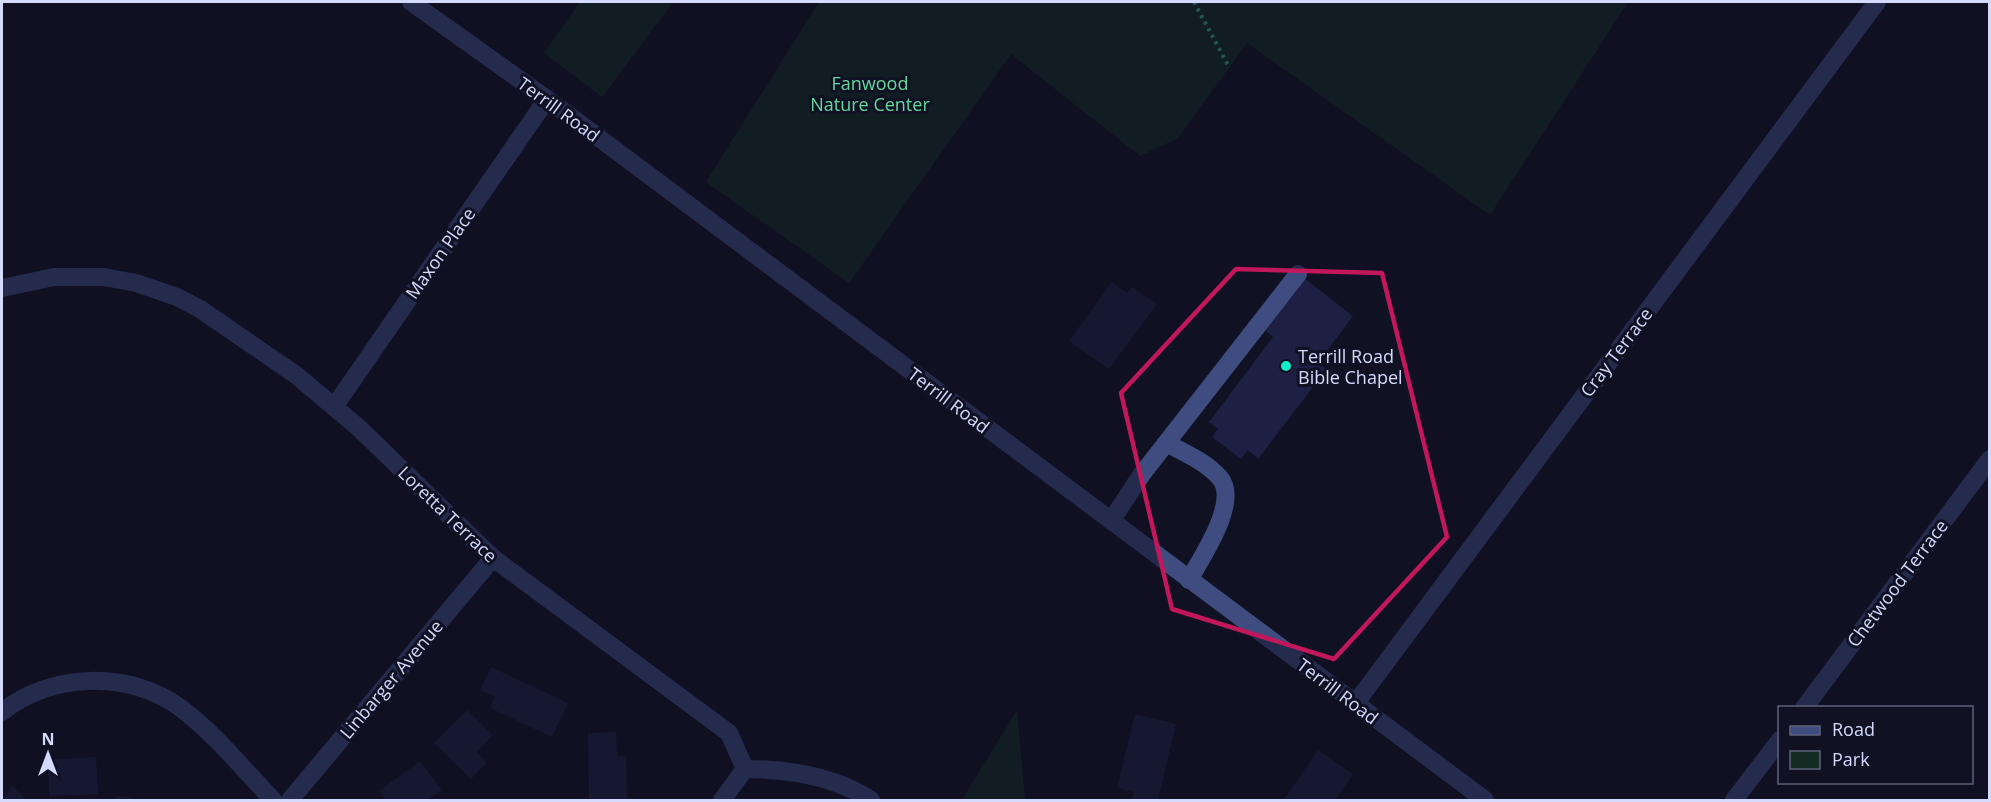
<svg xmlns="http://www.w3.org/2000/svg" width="1991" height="802" font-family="'Open Sans',sans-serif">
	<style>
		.green { fill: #132d25 }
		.building { fill: #1d1f43 }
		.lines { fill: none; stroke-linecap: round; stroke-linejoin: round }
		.path { stroke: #37ae88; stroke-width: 4; stroke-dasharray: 3 4.5; stroke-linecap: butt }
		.minor { stroke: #3e4c7f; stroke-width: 18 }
		.marked { fill: none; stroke: #c2185b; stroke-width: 4.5; stroke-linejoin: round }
		.poi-dot { fill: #0fedca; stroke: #101123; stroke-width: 2 }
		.labels { text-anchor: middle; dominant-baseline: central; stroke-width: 6; stroke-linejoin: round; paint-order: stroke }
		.park-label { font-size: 18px; fill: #65d89e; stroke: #101123 }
		.street-label { font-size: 18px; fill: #d4dafc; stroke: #101123 }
		.poi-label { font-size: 18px; fill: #d4dafc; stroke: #101123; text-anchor: start }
	</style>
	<rect width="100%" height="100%" fill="#101123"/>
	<g class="green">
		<polygon points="580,2 673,2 602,97 544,53"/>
		<polygon points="819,2 1628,2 1490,215 1247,43 1178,138 1140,156 1011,54 849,283 706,182"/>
		<polygon points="1017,710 1025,800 962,800"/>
	</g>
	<g class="building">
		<polygon points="1304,278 1353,316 1318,363 1327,369 1258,459 1248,450 1241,459 1212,437 1218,429 1209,422 1273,337 1264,329"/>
		<polygon points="1112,282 1127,293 1132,287 1157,304 1109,369 1069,341"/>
		<polygon points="491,667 568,703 552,737 490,708 495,697 480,690"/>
		<polygon points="467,710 493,735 477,752 487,762 471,779 434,743"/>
		<polygon points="1135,714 1176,724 1158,800 1132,800 1134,792 1117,788"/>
		<polygon points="616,732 617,756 626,755 627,800 589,800 588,733"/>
		<polygon points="1318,750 1353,774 1335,800 1284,800"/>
		<polygon points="96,757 98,794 49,796 48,760"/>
		<polygon points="420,761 442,790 427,800 386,800 379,791"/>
		<polygon points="12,786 27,800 2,800"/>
		<polygon points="116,796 137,799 137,800 115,800"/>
	</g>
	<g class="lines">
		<polyline class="path" points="1194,2 1229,67"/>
		<g class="minor">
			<polyline points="411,2 547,99 1485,800"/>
			<path d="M2 288 54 277H104L136 283 177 297 200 309 296 375 359 428 493 558 729 733 745 769C788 769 834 776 871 800"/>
			<polyline points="334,407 547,99"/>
			<path d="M1166 443C1185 453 1206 462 1220 478 1240 502 1201 558 1189 580"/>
			<polyline points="1111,521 1142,474 1298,274"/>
			<polyline points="1355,704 1877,2"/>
			<polyline points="1804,708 1990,459"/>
			<path d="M2 712C51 672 131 670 182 709 215 734 244 770 273 800"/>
			<polyline points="290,800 493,558"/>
			<polyline points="722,800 745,769"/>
			<polyline points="1734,800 1780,740"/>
		</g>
	</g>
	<path d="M0 0H1991V802H0ZM1236 269 1382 273 1447 537 1334 659 1172 609 1121 393Z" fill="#101123" fill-opacity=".55" fill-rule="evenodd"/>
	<path class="marked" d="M1236 269 1382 273 1447 537 1334 659 1172 609 1121 393Z"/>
	<circle class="poi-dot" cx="1286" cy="366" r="6"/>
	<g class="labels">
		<g class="park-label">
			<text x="870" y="83">Fanwood<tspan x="870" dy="21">Nature Center</tspan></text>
		</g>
		<g class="street-label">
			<text transform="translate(559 109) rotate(36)">Terrill Road</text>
			<text transform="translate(440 253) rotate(-55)">Maxon Place</text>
			<text transform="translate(1616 352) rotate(-53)">Cray Terrace</text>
			<text transform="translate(949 400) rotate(37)">Terrill Road</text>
			<text transform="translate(448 514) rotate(44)">Loretta Terrace</text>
			<text transform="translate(1897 583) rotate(-53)">Chetwood Terrace</text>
			<text transform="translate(391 679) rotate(-50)">Linbarger Avenue</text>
			<text transform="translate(1338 691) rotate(37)">Terrill Road</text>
		</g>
		<g class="poi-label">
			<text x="1298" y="356">Terrill Road<tspan x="1298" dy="21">Bible Chapel</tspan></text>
		</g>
	</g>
	<rect width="1991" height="802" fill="none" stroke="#d4dafc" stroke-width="6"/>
	<rect x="1778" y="706" width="195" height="78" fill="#101123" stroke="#5e617a" stroke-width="1.5"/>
	<rect x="1790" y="726" width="30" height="9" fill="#3e4c7f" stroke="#5e617a" stroke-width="1.5"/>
	<text x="1832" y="736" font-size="18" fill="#d4dafc">Road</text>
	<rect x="1790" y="751" width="30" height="18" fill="#132d25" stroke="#5e617a" stroke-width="1.5"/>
	<text x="1832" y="766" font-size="18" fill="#d4dafc">Park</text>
	<g transform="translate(48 754)" stroke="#101123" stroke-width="4.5" paint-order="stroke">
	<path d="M0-4.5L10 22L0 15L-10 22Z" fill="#d4dafc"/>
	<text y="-9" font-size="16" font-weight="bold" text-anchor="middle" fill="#d4dafc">N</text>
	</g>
</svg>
